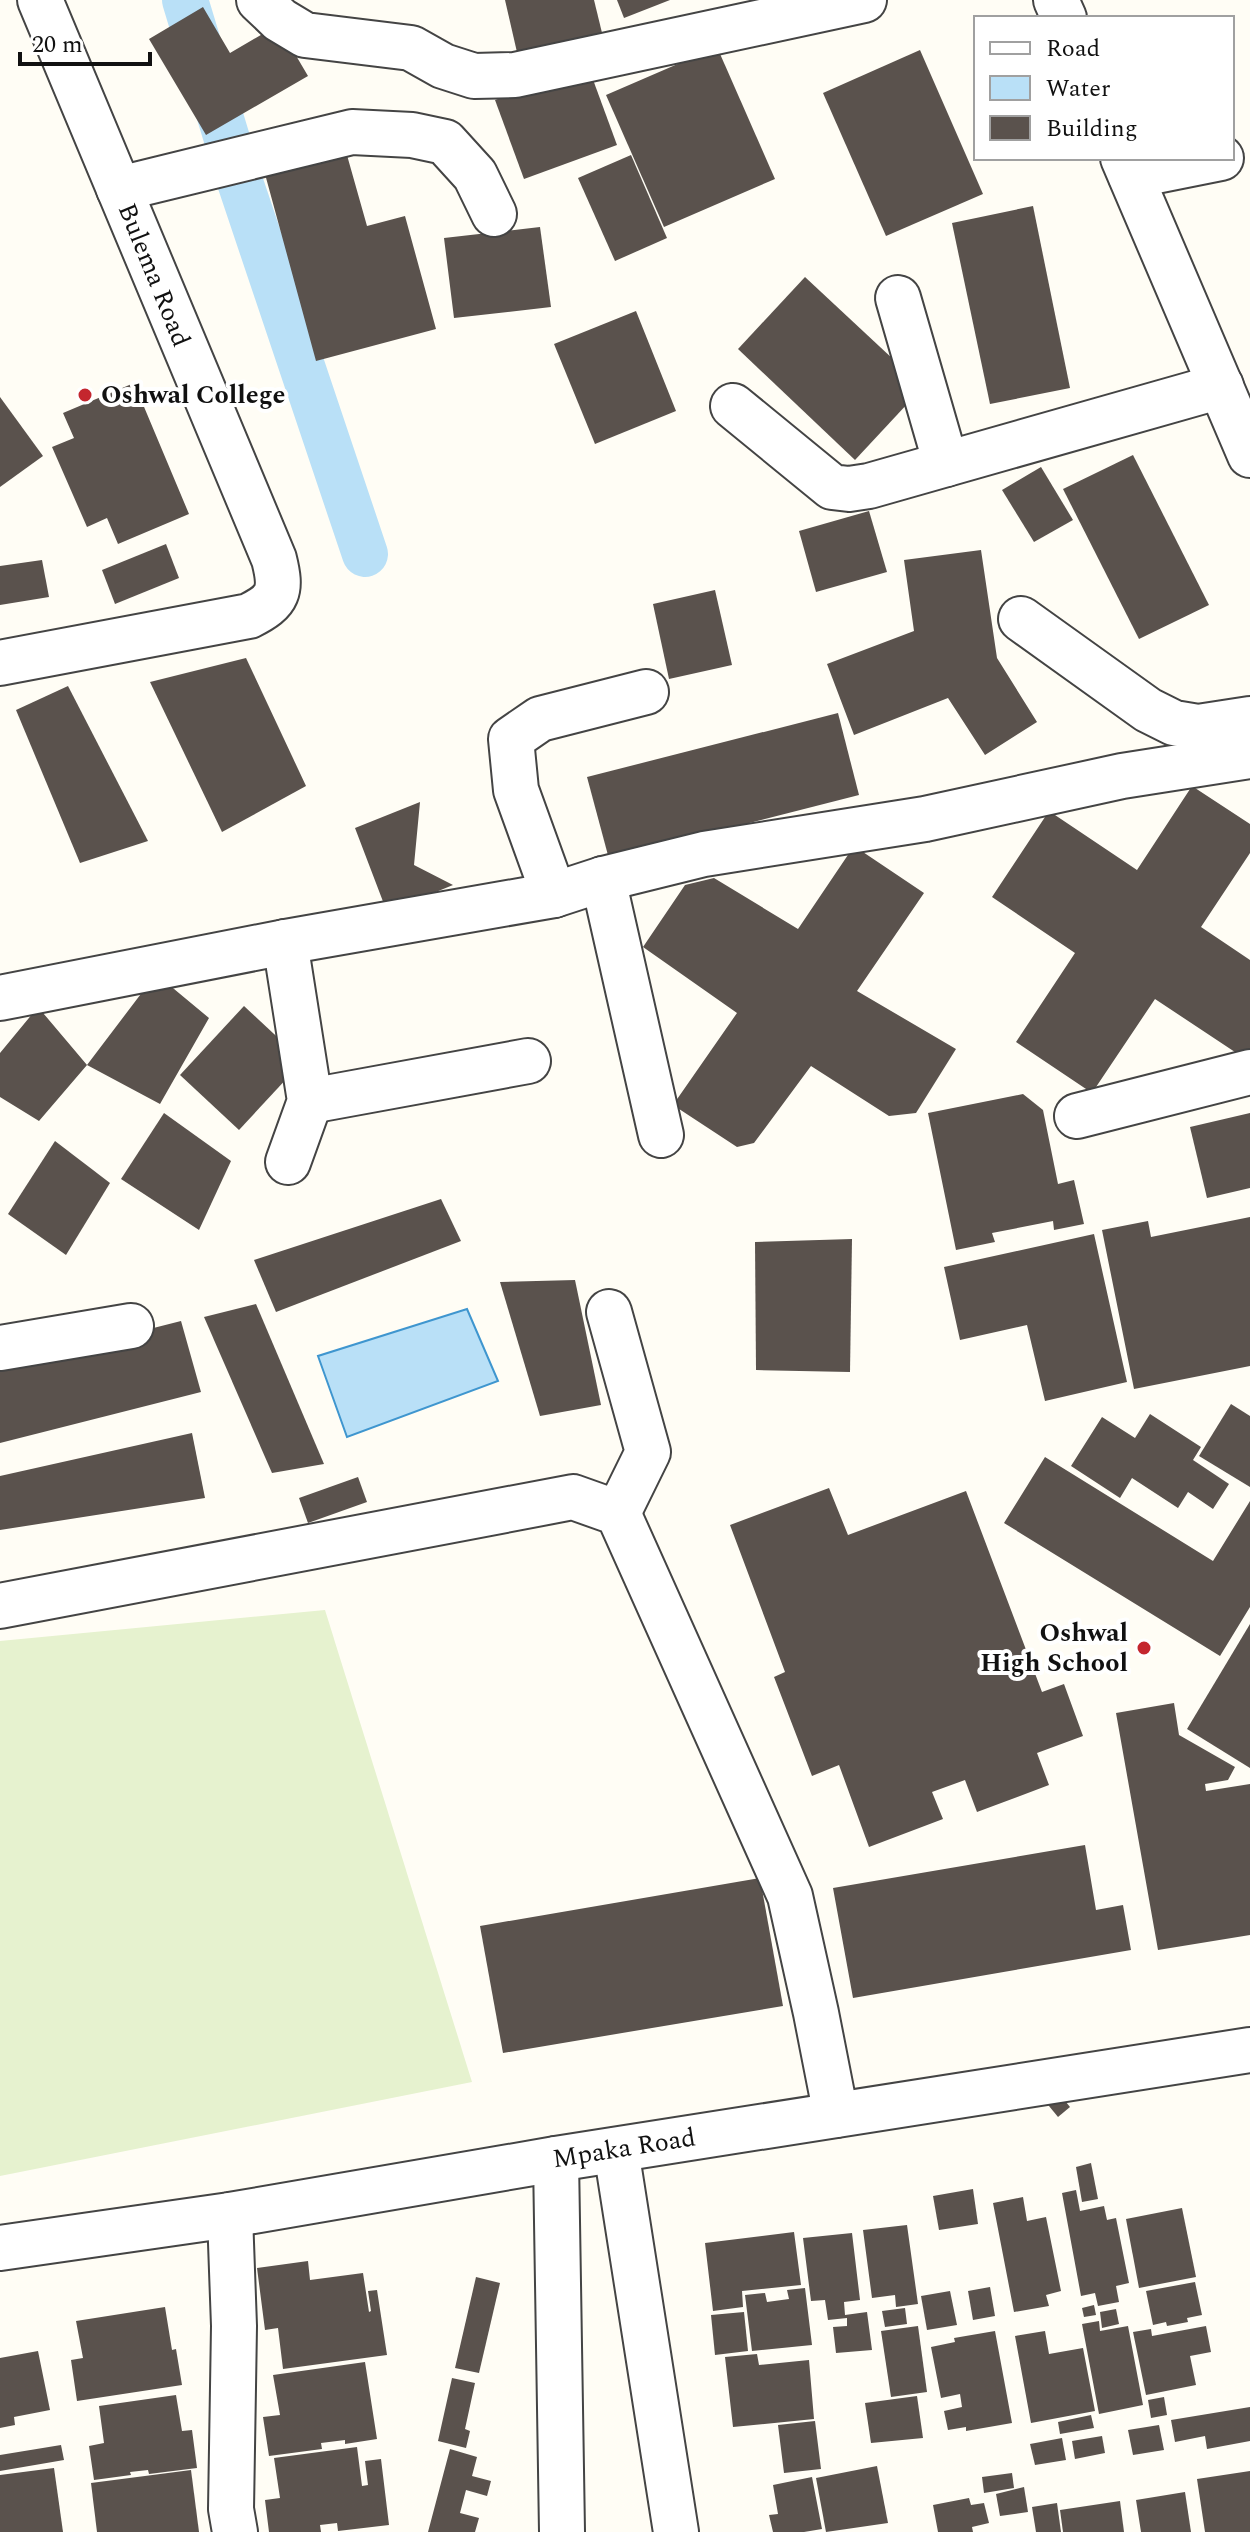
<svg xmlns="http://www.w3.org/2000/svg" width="1250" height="2532" font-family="Spectral,serif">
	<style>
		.pitch { fill: #e6f2cf }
		.water { fill: #b9e0f7; stroke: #3f96cf; stroke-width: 2 }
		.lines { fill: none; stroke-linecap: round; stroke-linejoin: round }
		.canal { stroke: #b9e0f7; stroke-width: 46 }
		.building { fill: #5a524d }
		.minor-casing { stroke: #444; stroke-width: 48 }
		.minor { stroke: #fff; stroke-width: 44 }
		.poi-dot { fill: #c4262e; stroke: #fff; stroke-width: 3 }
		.labels { text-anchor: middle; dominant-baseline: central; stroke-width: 8; stroke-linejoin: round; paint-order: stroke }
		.street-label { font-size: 26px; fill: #111; stroke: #fff }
		.poi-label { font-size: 26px; font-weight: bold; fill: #111; stroke: #fff; text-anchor: start }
	</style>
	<rect width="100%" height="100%" fill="#fffdf5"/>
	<polygon class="pitch" points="325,1610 472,2082 0,2176 0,1641"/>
	<polygon class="water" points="467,1309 498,1381 347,1437 318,1356"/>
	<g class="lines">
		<g class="canal">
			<polyline points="185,0 230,149"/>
			<polyline points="238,176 365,554"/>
		</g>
	</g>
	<g class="building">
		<polygon points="505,0 594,0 604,41 519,61"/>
		<polygon points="617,0 670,0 624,18"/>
		<polygon points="203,7 230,53 278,25 308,76 206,135 149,39"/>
		<polygon points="717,47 775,179 664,227 606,95"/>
		<polygon points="920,50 983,194 886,236 823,93"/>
		<polygon points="588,66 617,145 524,179 495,100"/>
		<polygon points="343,141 367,226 405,216 436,329 316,361 262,163"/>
		<polygon points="631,155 667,238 615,261 578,178"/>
		<polygon points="1033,206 1070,388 990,404 952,223"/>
		<polygon points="540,227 551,307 454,318 444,238"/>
		<polygon points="805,277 923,387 855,460 738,349"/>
		<polygon points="636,311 676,411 595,444 554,344"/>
		<polygon points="134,383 189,514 118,544 107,518 87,527 52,447 74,438 63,413"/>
		<polygon points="0,397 43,456 0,487"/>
		<polygon points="1133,455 1209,605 1139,639 1063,489"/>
		<polygon points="1041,467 1073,520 1034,542 1002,490"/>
		<polygon points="869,511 887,572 816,592 799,531"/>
		<polygon points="166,544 179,578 115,604 102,570"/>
		<polygon points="981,550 997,658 1037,722 985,755 948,698 854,735 827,664 914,631 904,560"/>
		<polygon points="42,560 49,597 0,605 0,566"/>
		<polygon points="715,590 732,665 669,679 653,604"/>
		<polygon points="246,658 306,786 222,832 150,682"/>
		<polygon points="68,686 148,841 80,863 16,710"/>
		<polygon points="838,713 859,795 609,859 587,777"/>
		<polygon points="1192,786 1250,824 1250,853 1201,927 1250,960 1250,1055 1247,1060 1155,999 1092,1093 1016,1042 1075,953 992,897 1049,811 1137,870"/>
		<polygon points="420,802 414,865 453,885 387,912 355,828"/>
		<polygon points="854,846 924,893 857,991 956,1049 916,1113 889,1116 811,1066 754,1143 737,1147 673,1105 737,1013 643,947 685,885 714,878 798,929"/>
		<polygon points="156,974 209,1018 160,1104 87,1065 39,1121 0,1097 0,1053 38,1007 87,1065"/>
		<polygon points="244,1006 303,1061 239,1130 180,1075"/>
		<polygon points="1023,1094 1043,1110 1058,1184 1074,1180 1084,1224 1054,1230 1053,1221 992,1233 995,1242 956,1250 928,1113"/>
		<polygon points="164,1113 231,1161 199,1230 121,1179"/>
		<polygon points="1250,1113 1250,1188 1207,1198 1190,1127"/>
		<polygon points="55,1141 110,1183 66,1255 8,1214"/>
		<polygon points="441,1199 461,1241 276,1312 254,1260"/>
		<polygon points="1250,1217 1250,1366 1134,1389 1102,1230 1148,1221 1151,1237"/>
		<polygon points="1094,1234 1127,1382 1045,1401 1027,1325 960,1340 944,1267"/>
		<polygon points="852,1239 850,1372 756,1370 755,1242"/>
		<polygon points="575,1280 601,1405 540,1416 500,1282"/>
		<polygon points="256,1304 324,1464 272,1473 204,1317"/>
		<polygon points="181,1321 201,1392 0,1443 0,1367"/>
		<polygon points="1231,1404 1250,1416 1250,1487 1199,1456"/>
		<polygon points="1150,1414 1201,1447 1193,1460 1229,1484 1213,1509 1188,1492 1178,1508 1132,1478 1120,1498 1071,1466 1102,1417 1135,1438"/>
		<polygon points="192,1433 205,1498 0,1530 0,1476"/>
		<polygon points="1045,1457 1213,1561 1250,1501 1250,1607 1220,1656 1004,1523"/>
		<polygon points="358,1477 367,1502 308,1523 299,1498"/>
		<polygon points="829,1488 848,1535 966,1491 1042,1692 1064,1684 1083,1736 1037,1753 1049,1785 977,1812 965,1780 932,1792 943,1819 869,1847 839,1765 812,1776 774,1677 785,1672 730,1525"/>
		<polygon points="1250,1624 1250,1768 1187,1729"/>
		<polygon points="1174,1703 1179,1735 1235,1767 1228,1780 1205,1784 1206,1791 1250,1784 1250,1935 1158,1950 1116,1713"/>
		<polygon points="1085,1845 1096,1910 1123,1905 1131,1950 853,1998 833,1888"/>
		<polygon points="760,1878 783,2006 503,2053 480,1926"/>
		<polygon points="1053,2086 1070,2107 1058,2117 1040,2095"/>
		<polygon points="1091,2163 1098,2199 1082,2202 1076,2167"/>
		<polygon points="973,2189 978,2224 939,2230 933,2196"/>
		<polygon points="1076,2190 1080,2211 1104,2206 1107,2220 1116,2218 1129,2283 1116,2286 1119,2302 1098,2306 1095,2293 1081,2296 1062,2193"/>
		<polygon points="1023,2197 1027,2221 1046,2217 1061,2291 1046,2295 1049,2306 1014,2312 993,2203"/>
		<polygon points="1182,2208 1196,2277 1139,2288 1126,2219"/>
		<polygon points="907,2225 918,2304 896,2307 895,2295 872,2298 863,2230"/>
		<polygon points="794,2232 801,2285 742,2291 743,2307 713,2311 705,2243"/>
		<polygon points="852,2233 860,2300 844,2302 845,2315 867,2312 872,2350 836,2353 833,2327 847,2326 847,2318 828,2320 825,2300 811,2301 803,2238"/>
		<polygon points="308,2261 310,2280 363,2273 369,2312 371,2311 368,2291 377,2290 387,2355 283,2369 278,2328 265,2330 257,2268"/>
		<polygon points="476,2277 500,2283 479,2373 455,2368"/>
		<polygon points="1195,2282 1202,2315 1187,2318 1188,2322 1167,2326 1166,2322 1153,2325 1146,2291"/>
		<polygon points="990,2287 995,2316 973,2320 968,2291"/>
		<polygon points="805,2288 812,2345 752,2351 745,2295 765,2293 767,2302 789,2299 787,2290"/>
		<polygon points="950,2291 957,2325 927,2330 921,2296"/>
		<polygon points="1094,2305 1096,2315 1084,2317 1082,2308"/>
		<polygon points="165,2307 172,2350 176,2349 182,2385 77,2401 71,2360 83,2358 76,2321"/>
		<polygon points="905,2308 907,2324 885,2327 882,2311"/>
		<polygon points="1116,2309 1119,2324 1102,2328 1100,2312"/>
		<polygon points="744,2312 748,2351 715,2355 711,2315"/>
		<polygon points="1099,2321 1100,2331 1128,2326 1143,2405 1099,2414 1082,2324"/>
		<polygon points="918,2326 927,2392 891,2397 881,2331"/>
		<polygon points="1206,2326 1211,2352 1190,2356 1196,2385 1146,2395 1133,2332 1151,2329 1152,2336"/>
		<polygon points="995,2331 1012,2423 966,2431 966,2427 948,2430 944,2411 962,2407 960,2394 941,2398 931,2347 955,2342 954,2338"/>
		<polygon points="1045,2331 1049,2354 1083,2348 1095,2411 1031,2423 1015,2336"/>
		<polygon points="38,2351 50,2410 14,2417 15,2425 0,2428 0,2358"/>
		<polygon points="757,2354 759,2365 809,2360 814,2419 733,2427 725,2357"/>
		<polygon points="365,2362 377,2439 345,2444 345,2440 321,2443 322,2449 269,2456 263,2417 280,2415 273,2375"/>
		<polygon points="452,2378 475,2383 465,2429 470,2431 466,2448 438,2441"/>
		<polygon points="176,2395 182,2431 192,2430 197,2468 149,2474 148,2470 130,2472 131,2475 94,2480 89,2446 104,2443 99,2406"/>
		<polygon points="917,2396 923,2438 871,2443 865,2403"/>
		<polygon points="1164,2397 1167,2415 1151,2418 1148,2400"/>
		<polygon points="1250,2407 1250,2441 1207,2449 1205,2436 1175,2442 1171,2420"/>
		<polygon points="1091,2415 1094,2428 1060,2434 1058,2422"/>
		<polygon points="815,2421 821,2469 784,2473 778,2425"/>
		<polygon points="1159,2425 1164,2450 1133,2455 1128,2430"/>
		<polygon points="1102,2436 1105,2453 1075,2459 1072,2441"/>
		<polygon points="1062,2438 1066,2460 1035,2465 1030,2444"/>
		<polygon points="61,2445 64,2460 0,2471 0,2455"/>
		<polygon points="357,2447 362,2486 368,2485 365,2461 381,2459 389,2525 338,2531 337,2523 320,2525 321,2532 269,2532 265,2500 280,2498 274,2458"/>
		<polygon points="450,2449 477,2457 472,2476 491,2481 487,2496 466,2490 460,2513 479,2518 475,2532 428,2532"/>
		<polygon points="877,2466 888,2523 826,2532 816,2478"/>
		<polygon points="54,2468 63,2532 0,2532 0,2475"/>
		<polygon points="191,2470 199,2532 97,2532 91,2483"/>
		<polygon points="1250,2471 1250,2532 1205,2532 1197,2479"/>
		<polygon points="1012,2473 1014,2488 984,2493 982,2477"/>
		<polygon points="812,2477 822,2529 804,2532 773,2532 769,2515 778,2514 773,2485"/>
		<polygon points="1024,2487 1028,2512 1000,2516 996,2494"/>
		<polygon points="1185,2492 1191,2532 1141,2532 1136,2500"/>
		<polygon points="969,2498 971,2505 984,2503 989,2523 972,2527 973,2532 938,2532 933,2505"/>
		<polygon points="1120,2501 1124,2532 1063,2532 1060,2510"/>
		<polygon points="1057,2503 1061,2532 1036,2532 1032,2507"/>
	</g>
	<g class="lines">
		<defs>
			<g id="minor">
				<polyline points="259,0 280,20 305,35 411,48 443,66 474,76 515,75 864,0"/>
				<polyline points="1056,0 1064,18"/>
				<polyline points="1123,158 1250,455"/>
				<polyline points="1131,176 1221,158"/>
				<polyline points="119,189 352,132 412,135 445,142 475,175 494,214"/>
				<polyline points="898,298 946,464"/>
				<polyline points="733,406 832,487 849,489 869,486 1221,386"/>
				<polyline points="1021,619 1148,710 1174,723 1198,727 1250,719"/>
				<path d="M0 663 249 616C279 601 282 591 274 559L40 0"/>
				<polyline points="603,879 661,1135"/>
				<polyline points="554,895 516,790 511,739 540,719 646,692"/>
				<polyline points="285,942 310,1101 288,1162"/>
				<polyline points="0,998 285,942 554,895 603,879 704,854 925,819 1122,776 1250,756"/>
				<polyline points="310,1101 528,1061"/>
				<polyline points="1077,1116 1250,1072"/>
				<polyline points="609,1312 648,1452 618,1513"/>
				<polyline points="0,1348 131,1326"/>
				<polyline points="0,1606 573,1497 618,1513 790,1896 816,2013 836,2115"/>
				<polyline points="616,2150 676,2532"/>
				<polyline points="556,2159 562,2532"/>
				<polyline points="230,2215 234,2326 231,2509 235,2532"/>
				<path id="s1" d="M0 2248 230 2215 556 2159 1250 2050"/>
			</g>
		</defs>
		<use href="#minor" class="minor-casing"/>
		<use href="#minor" class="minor"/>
	</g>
	<g class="poi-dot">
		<circle cx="85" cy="395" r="8"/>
		<circle cx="1144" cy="1648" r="8"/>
	</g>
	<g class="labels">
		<g class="street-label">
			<text transform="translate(154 275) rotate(68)">Bulema Road</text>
			<text stroke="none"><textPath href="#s1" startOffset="632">Mpaka Road</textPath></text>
		</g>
		<g class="poi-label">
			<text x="101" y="395">Oshwal College</text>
			<text x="1128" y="1633" text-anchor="end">Oshwal<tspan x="1128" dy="30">High School</tspan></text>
		</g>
	</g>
	<rect x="974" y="16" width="260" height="144" fill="#ffffff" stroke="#a0a0a0" stroke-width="2"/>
	<rect x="990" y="42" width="40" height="12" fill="#ffffff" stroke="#a0a0a0" stroke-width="2"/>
	<text x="1046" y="56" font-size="24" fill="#111111">Road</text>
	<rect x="990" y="76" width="40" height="24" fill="#b9e0f7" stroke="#a0a0a0" stroke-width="2"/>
	<text x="1046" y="96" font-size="24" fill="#111111">Water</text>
	<rect x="990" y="116" width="40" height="24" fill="#5a524d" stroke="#a0a0a0" stroke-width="2"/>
	<text x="1046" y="136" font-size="24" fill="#111111">Building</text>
	<path d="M20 52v12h130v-12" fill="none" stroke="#111111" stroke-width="4"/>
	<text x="32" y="52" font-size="24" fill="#111111" stroke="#ffffff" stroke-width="6" paint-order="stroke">20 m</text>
</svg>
